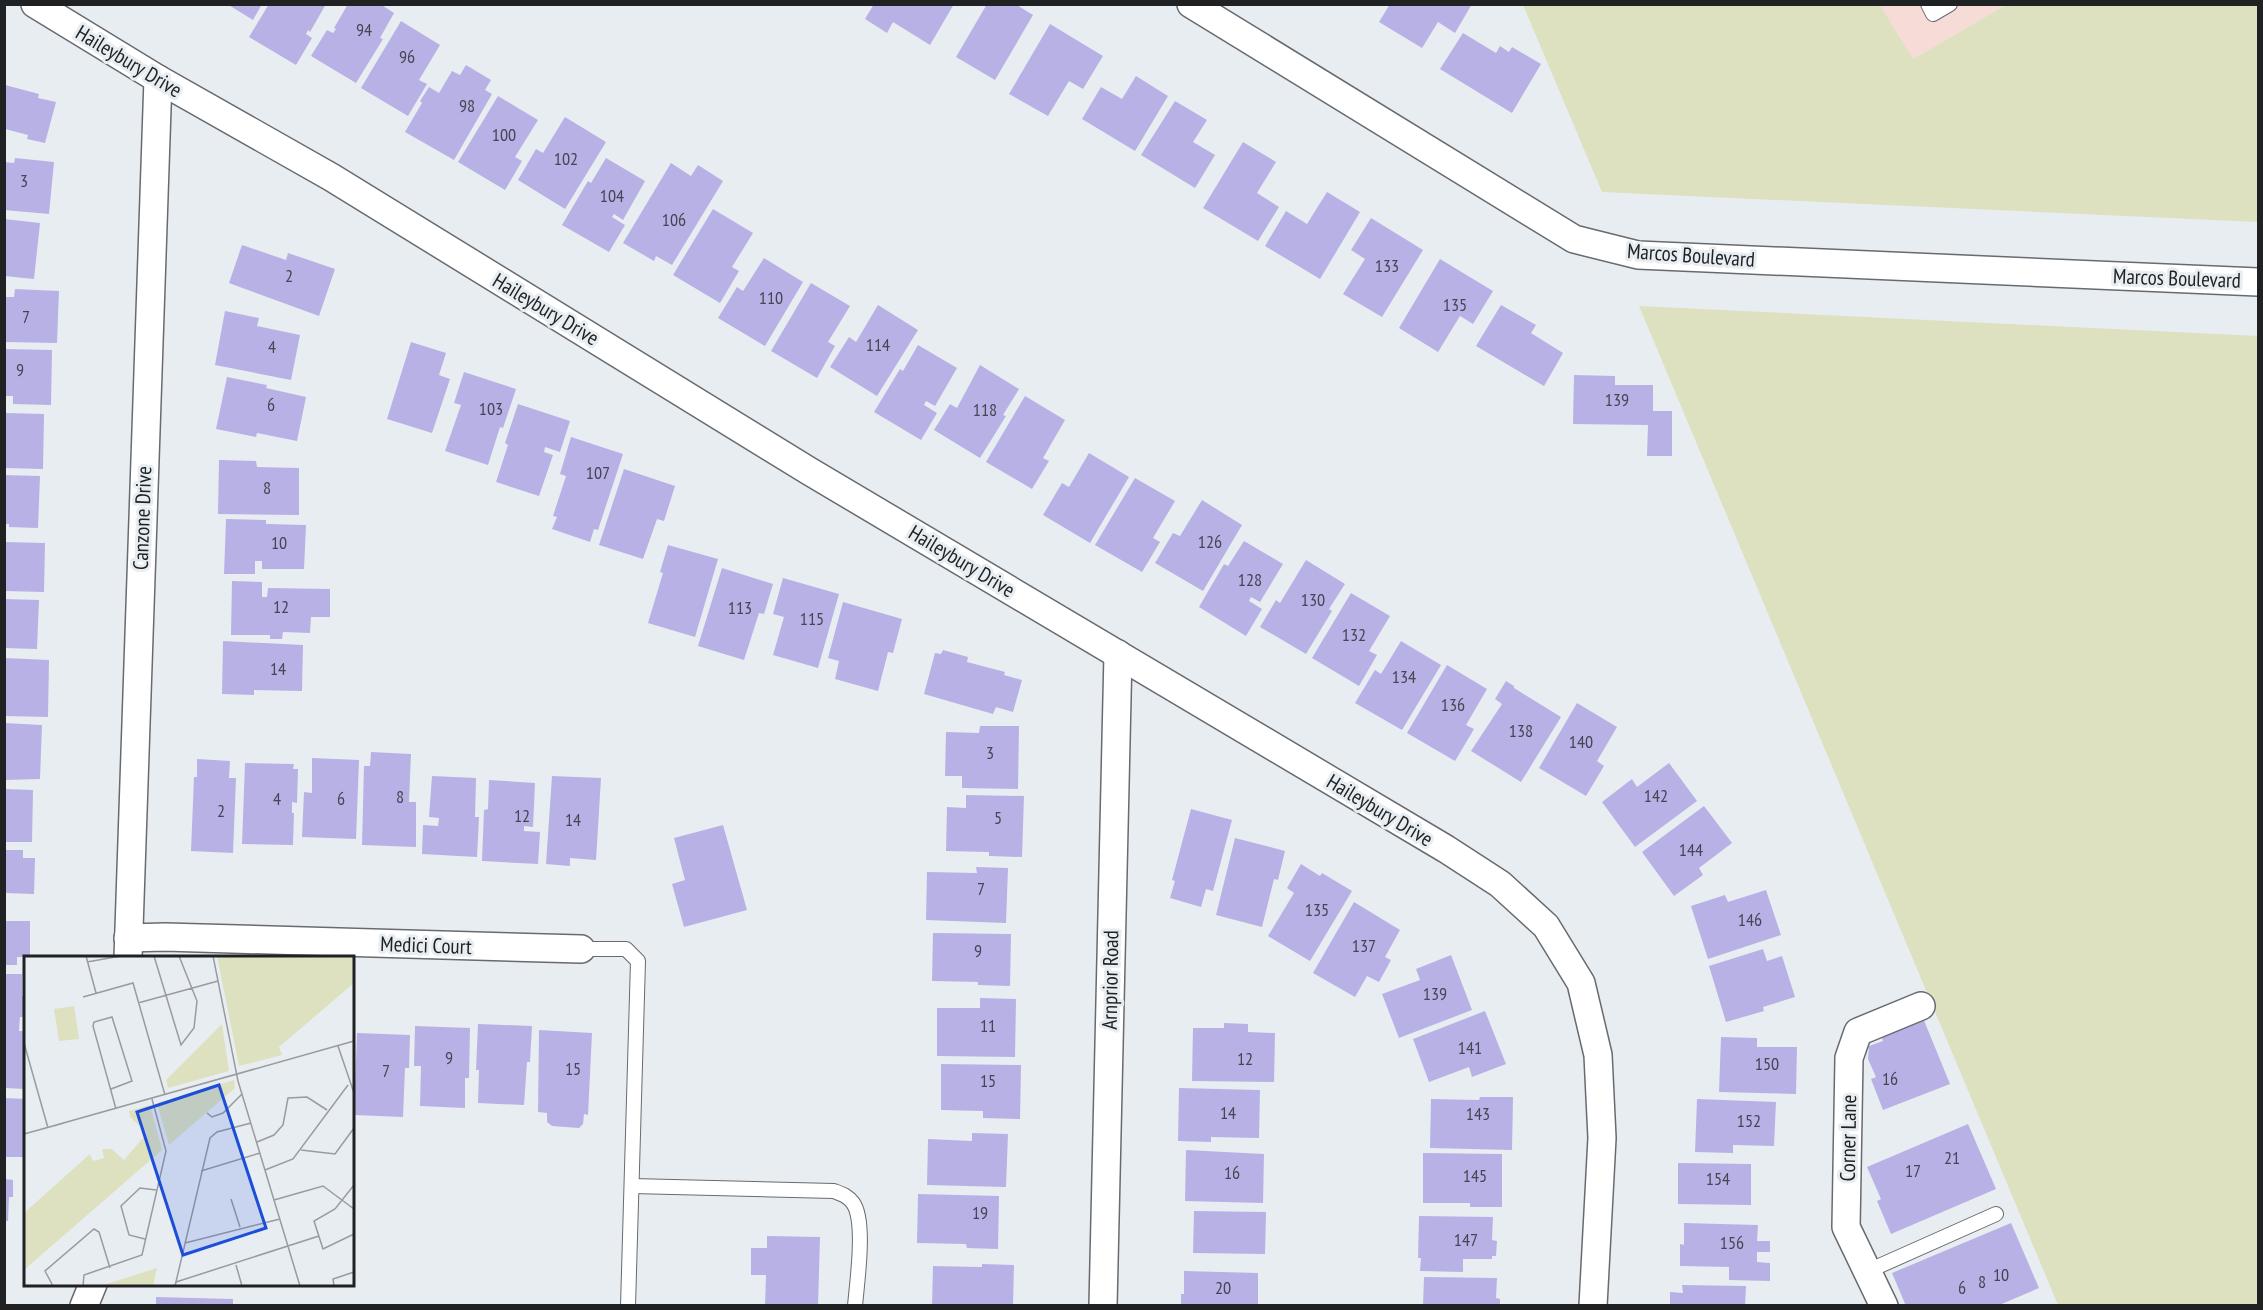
<svg xmlns="http://www.w3.org/2000/svg" width="2263" height="1310" font-family="'PT Sans Narrow',sans-serif">
	<style>
		.commercial { fill: #f6dbd7 }
		.green { fill: #dde1bf }
		.building { fill: #b8b1e6 }
		.lines { fill: none; stroke-linecap: round; stroke-linejoin: round }
		.lane-casing { stroke: #676b70; stroke-width: 16 }
		.street-casing { stroke: #676b70; stroke-width: 30 }
		.lane { stroke: #fff; stroke-width: 14 }
		.street { stroke: #fff; stroke-width: 27 }
		.labels { text-anchor: middle; dominant-baseline: central; stroke-width: 6; stroke-linejoin: round; paint-order: stroke }
		.number-label { font-size: 18px; fill: #454554 }
		.street-label { font-size: 21px; fill: #1f2123; stroke: #e8edf2 }
		.inset-road { fill: none; stroke: #989b9f; stroke-width: 1.5 }
		.view { fill: #1d4ed8; fill-opacity: 0.15; stroke: #1d4ed8; stroke-width: 3 }
		.inset-edge { fill: none; stroke: #1f2123; stroke-width: 3 }
	</style>
	<rect width="100%" height="100%" fill="#e8edf2"/>
	<polygon class="commercial" points="1880,5 2006,5 1913,59"/>
	<g class="green">
		<polygon points="1523,5 1880,5 1913,59 2006,5 2258,5 2258,222 1602,192"/>
		<polygon points="1639,306 2258,336 2258,1305 2058,1305"/>
	</g>
	<g class="building">
		<polygon points="227,4 262,4 253,20"/>
		<polygon points="269,4 326,4 310,32 308,30 306,34 312,38 296,65 249,37"/>
		<polygon points="348,4 380,4 394,13 380,38 383,39 356,83 311,56 327,30 333,33 336,29 334,28"/>
		<polygon points="874,4 954,4 930,45 893,22 887,33 865,19"/>
		<polygon points="987,4 1015,4 1033,15 995,80 956,57"/>
		<polygon points="1390,4 1472,4 1455,33 1438,22 1422,48 1379,22"/>
		<polygon points="401,21 440,45 419,80 427,84 408,116 361,88"/>
		<polygon points="1050,24 1103,56 1083,89 1069,81 1048,116 1009,94"/>
		<polygon points="1463,33 1496,53 1500,46 1509,52 1512,47 1541,64 1512,113 1440,69"/>
		<polygon points="466,65 491,80 485,90 492,94 454,160 405,132 422,103 420,101 429,87 439,93 452,71 460,75"/>
		<polygon points="1136,76 1168,96 1135,151 1082,119 1101,87 1122,99"/>
		<polygon points="5,85 39,94 38,98 56,102 45,143 27,139 28,135 5,129"/>
		<polygon points="498,96 538,120 515,157 522,161 505,190 458,162"/>
		<polygon points="1175,101 1207,120 1193,142 1215,155 1195,188 1141,155"/>
		<polygon points="565,117 606,142 565,209 518,180 536,149 543,153"/>
		<polygon points="1243,142 1276,162 1257,193 1279,207 1258,241 1203,208"/>
		<polygon points="15,158 54,162 49,214 4,210 4,162 14,163"/>
		<polygon points="606,158 645,181 623,220 614,214 612,217 625,225 609,252 562,225 588,181 591,183"/>
		<polygon points="671,163 691,176 698,165 723,181 672,265 656,256 654,261 623,243"/>
		<polygon points="1327,192 1360,212 1320,279 1265,246 1286,211 1307,224"/>
		<polygon points="713,209 753,233 732,267 739,271 720,303 673,275"/>
		<polygon points="1371,218 1423,250 1382,317 1343,294 1365,259 1351,250"/>
		<polygon points="4,219 40,223 34,279 4,276"/>
		<polygon points="242,245 286,260 288,253 335,269 319,316 229,283"/>
		<polygon points="764,258 803,282 765,346 718,318 737,287 743,291"/>
		<polygon points="1440,259 1493,291 1473,324 1460,316 1438,352 1399,328"/>
		<polygon points="811,283 850,306 828,342 835,346 817,378 771,351"/>
		<polygon points="15,289 59,291 57,343 4,342 4,297 14,297"/>
		<polygon points="878,305 918,330 877,396 830,367 849,337 856,342"/>
		<polygon points="1501,305 1536,325 1531,333 1563,353 1544,386 1476,346"/>
		<polygon points="225,311 259,318 257,326 300,335 291,380 215,365"/>
		<polygon points="411,342 446,353 439,375 450,379 432,433 387,419"/>
		<polygon points="918,345 957,368 935,406 926,401 924,405 937,413 921,440 874,412 900,369 903,371"/>
		<polygon points="4,349 52,350 51,405 13,404 13,396 4,396"/>
		<polygon points="980,365 1019,389 1003,415 1006,416 980,458 934,430 950,404 957,408"/>
		<polygon points="464,372 516,389 503,428 500,427 488,465 445,451 461,405 454,403"/>
		<polygon points="1574,375 1615,376 1615,385 1653,385 1653,411 1672,411 1672,456 1647,456 1648,425 1573,424"/>
		<polygon points="227,377 267,385 266,388 306,397 297,441 257,433 256,437 216,429"/>
		<polygon points="1025,396 1065,420 1043,458 1049,461 1032,489 986,462"/>
		<polygon points="518,404 570,421 560,452 545,447 544,452 553,455 539,496 496,482 508,445 505,443"/>
		<polygon points="5,413 44,414 43,469 4,468"/>
		<polygon points="571,437 623,454 598,530 594,529 590,542 552,529 557,517 553,516 566,476 560,474"/>
		<polygon points="1089,453 1129,477 1090,543 1043,515 1062,483 1069,487"/>
		<polygon points="219,460 256,461 257,467 299,468 299,515 218,514"/>
		<polygon points="624,469 675,486 664,521 657,519 643,559 599,545"/>
		<polygon points="4,475 40,476 38,528 9,527 9,524 4,524"/>
		<polygon points="1135,478 1175,501 1153,538 1160,542 1142,572 1095,545"/>
		<polygon points="1202,500 1242,525 1203,591 1155,563 1173,533 1180,536"/>
		<polygon points="226,519 266,520 266,524 306,525 304,569 262,569 262,561 255,561 255,574 224,574"/>
		<polygon points="1244,541 1283,564 1260,602 1251,597 1249,601 1262,609 1246,636 1199,607 1224,564 1228,566"/>
		<polygon points="4,542 45,543 44,592 4,591"/>
		<polygon points="668,545 718,559 695,637 648,623 663,573 660,572"/>
		<polygon points="1306,560 1345,584 1329,609 1332,611 1306,654 1260,627 1276,600 1280,603"/>
		<polygon points="722,568 773,584 764,614 759,613 744,660 698,646"/>
		<polygon points="783,578 839,594 818,668 773,655 784,617 773,614"/>
		<polygon points="232,581 262,582 262,597 267,597 268,588 330,589 330,617 311,617 310,633 283,632 282,639 270,639 270,635 231,635"/>
		<polygon points="1351,593 1390,616 1369,651 1377,655 1359,686 1312,658"/>
		<polygon points="4,599 39,600 37,649 4,648"/>
		<polygon points="843,602 902,619 893,653 888,652 878,691 835,679 839,661 828,658"/>
		<polygon points="223,641 303,645 302,691 254,690 254,695 222,694"/>
		<polygon points="1401,641 1441,665 1402,730 1355,703 1375,670 1381,674"/>
		<polygon points="943,650 968,657 967,662 1005,672 1004,675 1022,680 1013,712 996,707 993,714 924,694 935,653 941,654"/>
		<polygon points="5,658 49,660 48,717 4,716"/>
		<polygon points="1447,665 1487,689 1466,725 1474,729 1455,761 1407,733"/>
		<polygon points="1506,681 1514,686 1514,688 1561,717 1521,782 1471,751 1502,704 1495,699"/>
		<polygon points="1577,703 1617,727 1597,761 1604,766 1586,796 1539,768"/>
		<polygon points="4,723 42,725 40,779 4,780"/>
		<polygon points="980,726 1019,726 1018,789 962,788 962,776 945,776 946,732 979,733"/>
		<polygon points="371,752 411,754 409,802 416,802 416,847 362,845 364,766 370,766"/>
		<polygon points="312,758 359,760 356,839 302,837 304,792 312,793"/>
		<polygon points="197,759 230,761 229,778 236,778 233,853 191,851 194,777 197,777"/>
		<polygon points="245,763 294,764 293,769 298,769 297,803 292,802 292,813 294,813 293,845 242,844"/>
		<polygon points="1669,763 1697,801 1635,847 1602,802 1632,779 1637,787"/>
		<polygon points="432,776 476,778 475,817 479,817 477,857 422,854 423,825 438,826 439,818 429,817"/>
		<polygon points="552,776 601,778 596,860 570,858 570,866 546,864"/>
		<polygon points="489,780 535,783 533,827 524,826 524,831 540,832 538,864 482,861 484,810 488,809"/>
		<polygon points="4,789 33,790 32,842 4,842"/>
		<polygon points="966,795 1024,796 1022,857 989,856 989,852 946,851 947,807 966,808"/>
		<polygon points="1704,806 1732,843 1699,868 1703,875 1674,896 1642,852"/>
		<polygon points="1191,809 1232,820 1213,891 1206,889 1201,907 1170,898 1175,881 1172,880"/>
		<polygon points="723,825 747,910 684,927 672,884 685,880 674,838"/>
		<polygon points="1235,838 1285,851 1278,880 1274,879 1262,927 1216,915"/>
		<polygon points="4,850 23,850 23,858 35,858 34,894 4,893"/>
		<polygon points="1301,864 1320,876 1322,873 1352,891 1310,961 1268,936 1294,893 1287,888"/>
		<polygon points="976,867 1008,868 1006,923 926,920 927,872 977,873"/>
		<polygon points="1766,890 1781,935 1708,959 1691,906 1725,895 1728,902"/>
		<polygon points="1354,902 1400,930 1385,957 1391,960 1379,982 1367,976 1355,997 1313,973"/>
		<polygon points="4,921 30,921 30,957 17,957 17,965 4,965"/>
		<polygon points="933,933 1011,934 1010,986 978,985 978,982 932,981"/>
		<polygon points="1763,949 1767,961 1782,956 1795,997 1763,1007 1764,1011 1726,1022 1709,966"/>
		<polygon points="1451,955 1472,1010 1399,1038 1382,994 1420,980 1416,969"/>
		<polygon points="4,974 22,974 22,996 26,996 26,1017 20,1017 19,1031 25,1031 25,1089 4,1088"/>
		<polygon points="980,998 1016,999 1015,1057 937,1056 937,1008 980,1008"/>
		<polygon points="1485,1011 1506,1064 1472,1077 1469,1067 1429,1082 1413,1039"/>
		<polygon points="1923,1018 1950,1084 1883,1110 1871,1079 1876,1077 1868,1059 1869,1046 1883,1041 1881,1035"/>
		<polygon points="1224,1023 1248,1024 1248,1032 1275,1033 1274,1082 1192,1081 1193,1028 1224,1028"/>
		<polygon points="478,1024 532,1026 530,1062 527,1062 524,1105 478,1103 479,1070 476,1070"/>
		<polygon points="415,1026 470,1028 469,1078 465,1078 465,1108 420,1106 421,1066 414,1066"/>
		<polygon points="539,1030 592,1033 588,1115 584,1114 583,1124 579,1128 552,1126 547,1122 547,1113 538,1112"/>
		<polygon points="357,1033 410,1035 409,1068 405,1068 403,1117 354,1115"/>
		<polygon points="1721,1037 1757,1038 1757,1047 1797,1047 1796,1094 1719,1092"/>
		<polygon points="941,1064 1021,1065 1020,1119 983,1118 983,1111 941,1110"/>
		<polygon points="1179,1088 1260,1090 1259,1138 1211,1137 1211,1142 1178,1141"/>
		<polygon points="1480,1097 1513,1097 1512,1150 1430,1148 1431,1099 1479,1100"/>
		<polygon points="4,1098 26,1099 24,1157 4,1157"/>
		<polygon points="1697,1099 1776,1102 1774,1146 1733,1145 1733,1153 1695,1152"/>
		<polygon points="1968,1124 1996,1189 1891,1234 1877,1201 1881,1199 1867,1167"/>
		<polygon points="972,1133 1008,1134 1006,1187 927,1185 928,1139 972,1141"/>
		<polygon points="1186,1150 1264,1154 1263,1203 1185,1201"/>
		<polygon points="1423,1153 1502,1154 1502,1207 1470,1207 1470,1203 1423,1203"/>
		<polygon points="1678,1163 1751,1164 1751,1205 1678,1204"/>
		<polygon points="4,1179 13,1180 13,1197 9,1197 8,1221 4,1221"/>
		<polygon points="918,1194 999,1196 998,1249 967,1248 966,1244 917,1243"/>
		<polygon points="1194,1211 1266,1212 1265,1254 1193,1253"/>
		<polygon points="1419,1216 1493,1217 1492,1240 1497,1241 1496,1256 1492,1256 1492,1259 1463,1259 1463,1272 1420,1271 1421,1258 1418,1258"/>
		<polygon points="1684,1223 1758,1225 1757,1241 1770,1241 1770,1252 1757,1252 1757,1262 1770,1263 1770,1281 1729,1280 1729,1267 1680,1266 1680,1244 1684,1245"/>
		<polygon points="2011,1223 2039,1288 1997,1306 1906,1306 1892,1273"/>
		<polygon points="767,1236 820,1237 818,1306 765,1306 766,1275 751,1275 751,1248 767,1248"/>
		<polygon points="982,1264 1014,1265 1013,1306 932,1306 933,1266 982,1267"/>
		<polygon points="1184,1271 1258,1273 1258,1306 1181,1306 1181,1294 1184,1294"/>
		<polygon points="1424,1277 1497,1278 1496,1298 1500,1299 1500,1306 1423,1306"/>
		<polygon points="1682,1285 1746,1286 1745,1306 1670,1306 1670,1292 1683,1293"/>
		<polygon points="156,1297 233,1299 233,1306 156,1306"/>
	</g>
	<g class="lines">
		<defs>
			<g id="lane">
				<polyline points="1928,4 1933,14 1950,4"/>
				<polyline points="581,949 626,949 638,961 628,1306"/>
				<path d="M632 1186 834 1191C842 1194 848 1196 853 1203 866 1221 857 1282 855 1306"/>
				<polyline points="1868,1271 1996,1214"/>
			</g>
			<g id="street">
				<polyline points="35,4 158,79 331,177 809,471 1446,849 1500,884 1546,926 1581,983 1598,1055 1602,1138 1593,1306"/>
				<polyline points="1191,4 1574,239 1638,255 2258,282"/>
				<polyline points="128,938 165,937 581,949"/>
				<polyline points="128,958 158,79"/>
				<polyline points="84,1306 93,1284"/>
				<polyline points="1103,1306 1118,654"/>
				<polyline points="1884,1306 1846,1227 1849,1058 1858,1032 1921,1006"/>
			</g>
		</defs>
		<use href="#lane" class="lane-casing"/>
		<use href="#street" class="street-casing"/>
		<use href="#lane" class="lane"/>
		<use href="#street" class="street"/>
	</g>
	<g class="labels">
		<g class="number-label">
			<text x="364" y="29">94</text>
			<text x="407" y="56">96</text>
			<text x="467" y="105">98</text>
			<text x="504" y="134">100</text>
			<text x="566" y="158">102</text>
			<text x="24" y="180">3</text>
			<text x="612" y="195">104</text>
			<text x="674" y="219">106</text>
			<text x="1387" y="265">133</text>
			<text x="289" y="275">2</text>
			<text x="771" y="297">110</text>
			<text x="1455" y="304">135</text>
			<text x="26" y="316">7</text>
			<text x="878" y="344">114</text>
			<text x="272" y="346">4</text>
			<text x="20" y="369">9</text>
			<text x="1617" y="399">139</text>
			<text x="271" y="404">6</text>
			<text x="491" y="408">103</text>
			<text x="985" y="409">118</text>
			<text x="598" y="472">107</text>
			<text x="267" y="487">8</text>
			<text x="1210" y="541">126</text>
			<text x="279" y="542">10</text>
			<text x="1250" y="579">128</text>
			<text x="1313" y="599">130</text>
			<text x="281" y="606">12</text>
			<text x="740" y="607">113</text>
			<text x="812" y="618">115</text>
			<text x="1354" y="634">132</text>
			<text x="278" y="668">14</text>
			<text x="1404" y="676">134</text>
			<text x="1453" y="704">136</text>
			<text x="1521" y="730">138</text>
			<text x="1581" y="741">140</text>
			<text x="990" y="752">3</text>
			<text x="1656" y="795">142</text>
			<text x="400" y="796">8</text>
			<text x="277" y="798">4</text>
			<text x="341" y="798">6</text>
			<text x="221" y="810">2</text>
			<text x="522" y="815">12</text>
			<text x="998" y="817">5</text>
			<text x="573" y="819">14</text>
			<text x="1691" y="849">144</text>
			<text x="981" y="888">7</text>
			<text x="1317" y="909">135</text>
			<text x="1750" y="919">146</text>
			<text x="1364" y="945">137</text>
			<text x="978" y="950">9</text>
			<text x="1435" y="993">139</text>
			<text x="988" y="1025">11</text>
			<text x="1470" y="1047">141</text>
			<text x="449" y="1057">9</text>
			<text x="1245" y="1058">12</text>
			<text x="1767" y="1063">150</text>
			<text x="573" y="1068">15</text>
			<text x="386" y="1070">7</text>
			<text x="1890" y="1078">16</text>
			<text x="988" y="1080">15</text>
			<text x="1228" y="1112">14</text>
			<text x="1478" y="1113">143</text>
			<text x="1749" y="1120">152</text>
			<text x="1952" y="1157">21</text>
			<text x="1913" y="1170">17</text>
			<text x="1232" y="1172">16</text>
			<text x="1475" y="1175">145</text>
			<text x="1718" y="1178">154</text>
			<text x="980" y="1212">19</text>
			<text x="1466" y="1239">147</text>
			<text x="1732" y="1242">156</text>
			<text x="2001" y="1274">10</text>
			<text x="1982" y="1281">8</text>
			<text x="1223" y="1287">20</text>
			<text x="1962" y="1287">6</text>
		</g>
		<g class="street-label">
			<text transform="translate(129 61) rotate(31)">Haileybury Drive</text>
			<text transform="translate(1691 255) rotate(4)">Marcos Boulevard</text>
			<text transform="translate(2177 278) rotate(2)">Marcos Boulevard</text>
			<text transform="translate(546 309) rotate(31)">Haileybury Drive</text>
			<text transform="translate(142 518) rotate(-88)">Canzone Drive</text>
			<text transform="translate(962 561) rotate(31)">Haileybury Drive</text>
			<text transform="translate(1380 810) rotate(31)">Haileybury Drive</text>
			<text transform="translate(426 945) rotate(2)">Medici Court</text>
			<text transform="translate(1110 980) rotate(-89)">Arnprior Road</text>
			<text transform="translate(1848 1138) rotate(-89)">Corner Lane</text>
		</g>
	</g>
	<g transform="translate(24 956)">
		<rect width="330" height="330" fill="#e8edf2"/>
		<path d="M193 0H330V27L255 91 258 99 215 110ZM50 50 55 83 35 85 30 53ZM198 68 205 115 144 132 142 124ZM210 124 211 132 145 189 133 147ZM126 149 138 194 0 314V257L66 198 69 205 80 202 78 193H88L100 204 123 177 106 161 105 155ZM133 312 129 330H77Z" fill="#dde1bf"/>
		<path class="inset-road" d="M62 0 72 37M130 0 157 89 170 72 173 45 155 0M189 0 214 125 276 330M63 6 97 0M59 41 109 27 141 139M114 47 194 25M0 87 24 172M314 90 330 137M87 133 108 125 88 61 70 66 69 70 92 153M183 157 188 161 199 157 218 138M11 175 330 85M0 178 40 167M233 186 250 179 259 169 264 142 283 141 303 154M277 194 311 198 330 172M241 214 269 203 324 129M177 215 236 197M330 229 311 253 290 265 299 293 330 278M207 243 216 271M250 244 299 230 330 253M121 283 105 279 97 250 116 232 132 234M161 287 256 263M212 309 218 330M152 326 295 280M29 330 21 315 70 273 75 276 86 312M59 330 60 319 118 299 142 195 128 143M151 330 186 182 193 176 227 167M310 330 309 323 330 316"/>
		<path class="view" d="M195 129 242 272 159 299 113 156Z"/>
		<rect width="330" height="330" class="inset-edge"/>
	</g>
	<rect width="2263" height="1310" fill="none" stroke="#1f2123" stroke-width="12"/>
</svg>
